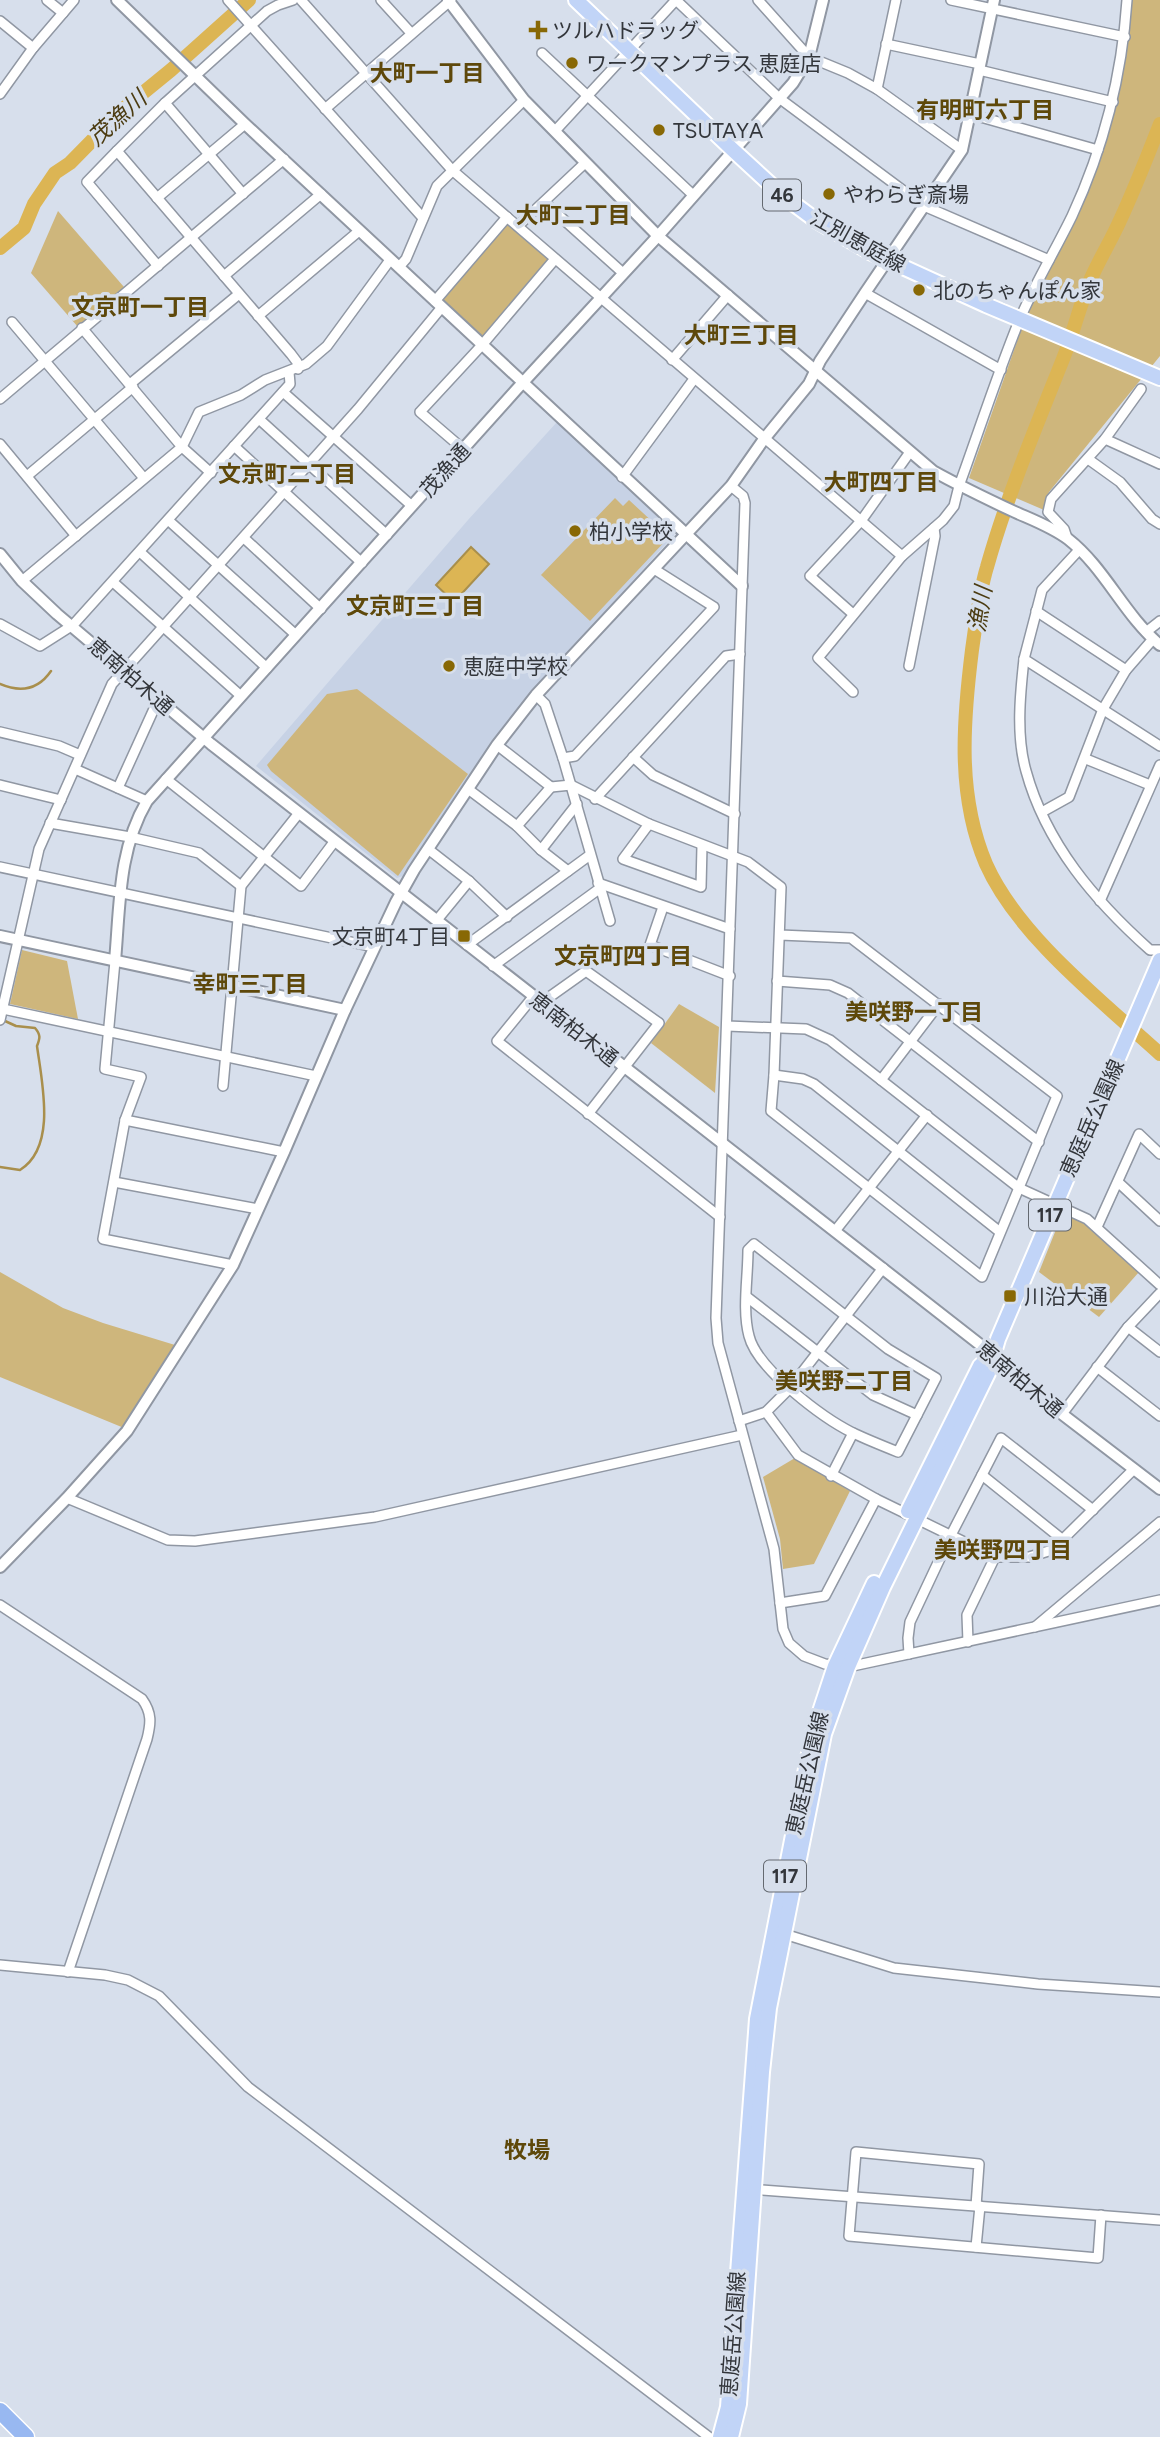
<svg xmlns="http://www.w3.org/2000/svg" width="1160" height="2437" font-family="Figtree,'Noto Sans JP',sans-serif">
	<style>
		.built { fill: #c7d2e5 }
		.green { fill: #ceb67c }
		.water { fill: #dcb554; stroke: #a98f4c; stroke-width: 2 }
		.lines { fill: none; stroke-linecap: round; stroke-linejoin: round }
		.stream { stroke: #a98f4c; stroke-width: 2.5 }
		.river { stroke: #dcb554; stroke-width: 14 }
		.minor-casing { stroke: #9097a3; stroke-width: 12 }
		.tertiary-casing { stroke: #9097a3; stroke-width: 14 }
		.primary-casing { stroke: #fff; stroke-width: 18 }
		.motorway-casing { stroke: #fff; stroke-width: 19 }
		.minor { stroke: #fff; stroke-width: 9 }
		.tertiary { stroke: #fff; stroke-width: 10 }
		.primary { stroke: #c1d4f7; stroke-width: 14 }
		.motorway { stroke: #98b8f1; stroke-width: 16 }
		.poi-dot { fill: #886805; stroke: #d7dfec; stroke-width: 2.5 }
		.labels { text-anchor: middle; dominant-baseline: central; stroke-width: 7; stroke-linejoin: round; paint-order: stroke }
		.shield { fill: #d7dfec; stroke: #646970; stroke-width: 2 }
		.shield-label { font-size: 19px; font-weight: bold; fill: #33363b }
		.poi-label { font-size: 21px; fill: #33363b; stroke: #d7dfec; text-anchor: start }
		.street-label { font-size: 21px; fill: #33363b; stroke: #d7dfec }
		.neighbourhood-label { font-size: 23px; font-weight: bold; fill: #5e480a; stroke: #d7dfec }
		.water-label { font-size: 23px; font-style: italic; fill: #4c3c12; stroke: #d7dfec }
	</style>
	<rect width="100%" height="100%" fill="#d7dfec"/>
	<polygon class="built" points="557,422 670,527 674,535 526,699 403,876 397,878 256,766 468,520"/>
	<g class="green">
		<polygon points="1132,0 1160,0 1160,356 1049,492 1044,510 969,478 1028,310 1101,150 1118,98 1129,37"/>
		<polygon points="58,211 124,287 78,327 31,273"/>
		<polygon points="507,224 550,261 482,338 441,300"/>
		<polygon points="615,498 623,506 629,500 669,537 590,621 541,575"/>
		<polygon points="357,689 468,774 398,876 271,771 267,765 327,694"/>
		<polygon points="22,950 67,961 78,1019 10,1004"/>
		<polygon points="679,1004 719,1027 715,1093 651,1043"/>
		<polygon points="1063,1212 1077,1215 1139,1272 1099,1317 1039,1272"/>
		<polygon points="0,1272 63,1308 103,1323 175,1345 124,1428 0,1377"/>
		<polygon points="795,1458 850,1491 814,1564 783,1569 780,1539 763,1477"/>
	</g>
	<polygon class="water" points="471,547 489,564 454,602 436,585"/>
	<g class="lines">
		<g class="stream">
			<path d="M0 684C21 693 38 690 51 671"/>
			<path d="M0 1167 20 1170C57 1147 42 1083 37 1046 40 1038 41 1035 35 1028L16 1026 5 1021"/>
		</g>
		<g class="river">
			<path d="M1160 124C1146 160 1132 196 1115 231 1106 249 1096 266 1089 283 1079 308 1073 334 1063 359 1036 427 1007 496 987 567 979 593 976 623 972 650 963 722 957 796 986 864 1018 936 1102 1001 1160 1054"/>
			<polyline points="0,248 24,228 34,204 55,173 70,163 122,110 171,70 249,0"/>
		</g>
		<defs>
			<g id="minor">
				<polyline points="47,0 63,13"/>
				<polyline points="228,0 423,218"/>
				<polyline points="301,0 452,170 902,556"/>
				<polyline points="381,0 411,33"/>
				<polyline points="676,0 779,98 924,206 1049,260"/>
				<polyline points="758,0 809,57 848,73 877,89 962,150"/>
				<polyline points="951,0 1125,37"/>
				<polyline points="0,21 33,48"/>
				<polyline points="886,44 980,64"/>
				<polyline points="542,53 693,195"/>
				<polyline points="979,70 1113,102"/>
				<polyline points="877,89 896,0"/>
				<polyline points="0,94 33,48 74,0"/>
				<polyline points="165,103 117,151 291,354 297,362 298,369"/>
				<polyline points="325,109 451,0"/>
				<polyline points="970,114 1098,150"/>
				<polyline points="555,131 676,0"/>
				<polyline points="117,151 87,182 158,266"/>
				<polyline points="243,194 165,103 267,11 278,5 293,0"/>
				<polyline points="157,198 245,124"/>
				<polyline points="544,202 623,273"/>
				<polyline points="518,226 585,163"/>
				<polyline points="399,267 406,259 437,186 524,100"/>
				<polyline points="224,276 321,194"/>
				<polyline points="865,293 1001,370"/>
				<polyline points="435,301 507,217"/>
				<polyline points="258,316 359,231"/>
				<polyline points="12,322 143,477"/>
				<polyline points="82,328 182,447 211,473"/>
				<polyline points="672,360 728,295"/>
				<polyline points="130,384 239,294"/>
				<polyline points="283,392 412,506"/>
				<polyline points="0,399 284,159"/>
				<polyline points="259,419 387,535"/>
				<polyline points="1105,439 1160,464"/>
				<polyline points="0,444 76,536"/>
				<polyline points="234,446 362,563"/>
				<polyline points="463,449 420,412 482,345 555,259"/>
				<polyline points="1088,459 1120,482 1152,519 1160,524"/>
				<polyline points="27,476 133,387"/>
				<polyline points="622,477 694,379"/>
				<polyline points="731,486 743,496 745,503 716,1318 718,1343 774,1549 783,1629 789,1643 804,1656 825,1664 848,1667 1160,1600"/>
				<polyline points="168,520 296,635"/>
				<polyline points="244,538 321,609"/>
				<polyline points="1067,538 1064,529 1048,512 1051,499 1105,439 1141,389"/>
				<polyline points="1079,550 1042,590 1024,659 1160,746"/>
				<polyline points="140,552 267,668"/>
				<polyline points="22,581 182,447 199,412 241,395 265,380 306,364 327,346 390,260"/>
				<polyline points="113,582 241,696"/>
				<polyline points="1036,611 1126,670"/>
				<polyline points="853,614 810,576 861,521 910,452"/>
				<polyline points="0,624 40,646 73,625 290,384 289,372"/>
				<polyline points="1146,632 1160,621"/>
				<path d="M1024 659C1020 695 1016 736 1026 771 1046 844 1095 901 1150 950H1160"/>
				<polyline points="909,666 935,536 934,528"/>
				<path d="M853 692 818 658 902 556 943 520 954 506 959 486C979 431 997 375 1019 321 1034 285 1055 251 1072 216 1104 147 1122 75 1127 0"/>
				<polyline points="536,695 545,704 563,758 610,921"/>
				<polyline points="0,732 59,746 80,755"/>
				<polyline points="497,745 551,787 571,785 649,824 748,862 781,887 774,1075 771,1111 982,1277 1057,1096 851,938 780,935"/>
				<polyline points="633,757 653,775 735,814"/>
				<polyline points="563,758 575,756 714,607 654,569"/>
				<polyline points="1086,759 1150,785"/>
				<polyline points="75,769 147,801"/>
				<polyline points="166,779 301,886 334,842"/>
				<polyline points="0,785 61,800"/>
				<polyline points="118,788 158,700"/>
				<polyline points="468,789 517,826 541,850 568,871"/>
				<polyline points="595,799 726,656 740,654"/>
				<polyline points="1042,812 1069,797 1103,709 1126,670 1153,639"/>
				<polyline points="50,823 130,837 199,853 241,886"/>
				<polyline points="649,824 623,859 701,887 702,846"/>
				<polyline points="517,826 551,787"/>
				<polyline points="428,849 469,881 507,917"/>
				<polyline points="541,850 577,804"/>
				<polyline points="0,867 374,947"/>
				<polyline points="598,883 730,929"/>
				<polyline points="1100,901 1160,765"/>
				<polyline points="663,907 650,945 730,976"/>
				<polyline points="437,920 469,881"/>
				<polyline points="467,945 590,855"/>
				<polyline points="115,961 105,1069 141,1077 125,1120 103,1239 233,1265"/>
				<polyline points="493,966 599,889"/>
				<polyline points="777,981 830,985 848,993 1039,1142"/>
				<polyline points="533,997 497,1041 720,1217"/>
				<polyline points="541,1003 586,971 659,1023 588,1114"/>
				<polyline points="3,1009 316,1076"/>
				<polyline points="0,1020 39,849 112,684 358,409 442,307"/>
				<polyline points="727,1026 806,1029 830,1040 1019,1188 1087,1219 1160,1285"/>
				<polyline points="774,1075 803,1079 814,1084 1000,1232"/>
				<polyline points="881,1080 939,1004"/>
				<polyline points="223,1086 241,886 299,813"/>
				<polyline points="125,1120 284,1152"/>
				<polyline points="114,1182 258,1209"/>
				<polyline points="1118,1182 1160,1221"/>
				<polyline points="1097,1227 1139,1134 1160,1154"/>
				<polyline points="835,1231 927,1115"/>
				<path d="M754 1244 888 1349 936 1378 898 1452C883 1446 868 1440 853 1433 823 1418 757 1369 749 1336 742 1310 748 1278 748 1250Z"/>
				<polyline points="747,1297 873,1395 917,1415"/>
				<polyline points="1128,1327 1160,1352"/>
				<polyline points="1097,1367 1160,1416"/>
				<polyline points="766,1412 798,1455 876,1499 995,1557 1029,1557 1052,1550 1134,1469"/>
				<polyline points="1062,1414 1128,1327 1160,1293"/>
				<polyline points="739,1421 766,1412 790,1388 883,1268"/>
				<polyline points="982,1475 1063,1540"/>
				<polyline points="831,1476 853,1433"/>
				<polyline points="67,1498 168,1540 195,1541 375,1517 742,1435"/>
				<polyline points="780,1603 825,1596 876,1499"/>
				<path d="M0 1605 142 1699C152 1713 151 1723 147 1739L68 1972"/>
				<polyline points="1035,1627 1160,1522"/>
				<polyline points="968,1642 967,1615 995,1557"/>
				<polyline points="909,1654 908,1638 910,1622 951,1535 1001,1438 1093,1510"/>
				<polyline points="781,1933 894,1968 1038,1984 1160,1992"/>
				<polyline points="0,1965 105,1975 128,1980 159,1996 248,2087 709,2437"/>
				<polyline points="750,2189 1160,2220"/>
				<polyline points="976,2206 979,2164 856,2152 849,2236 1098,2258 1101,2215"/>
				<polyline points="976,2247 980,2206"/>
			</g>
			<g id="tertiary">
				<polyline points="117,0 245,124 742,586"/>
				<path d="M448 0 524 100 658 236 933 471C960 486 987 499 1015 512 1033 520 1052 527 1068 539 1105 568 1124 615 1160 645"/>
				<polyline points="0,554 22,581 57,614 211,744 992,1354 1062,1414 1160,1489"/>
				<polyline points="0,936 345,1010"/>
				<path d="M115 961C120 906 118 850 147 801L516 390 658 236 793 83 809 57 823 0"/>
				<polyline points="0,1567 67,1498 127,1431 233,1265 284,1152 345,1010 396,902 414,870 497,745 536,695 731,486 764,439 809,384 820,361 865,293 962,150 994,0"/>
			</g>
			<g id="primary">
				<polyline points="576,0 733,150 782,195 817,221 870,252 986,305 1160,378"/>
				<polyline points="908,1511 980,1366 992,1354"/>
				<polyline points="720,2437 728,2407 757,2019 813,1733 835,1666 874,1583"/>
				<polyline points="731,2437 739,2404 762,2072 769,2008 824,1734 848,1667 883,1587 988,1373 998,1339 1160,960"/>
			</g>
			<polyline id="motorway" points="0,2411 26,2437"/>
		</defs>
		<use href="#minor" class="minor-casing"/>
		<use href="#tertiary" class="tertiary-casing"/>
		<use href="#primary" class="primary-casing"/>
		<use href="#motorway" class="motorway-casing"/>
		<use href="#minor" class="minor"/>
		<use href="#tertiary" class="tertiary"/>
		<use href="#primary" class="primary"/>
		<use href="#motorway" class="motorway"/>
	</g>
	<g class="poi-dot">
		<path d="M534.5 19.5h7v7h7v7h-7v7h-7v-7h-7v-7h7z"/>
		<circle cx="572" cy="63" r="7"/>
		<circle cx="659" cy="130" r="7"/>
		<circle cx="829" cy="194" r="7"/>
		<circle cx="919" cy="290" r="7"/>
		<circle cx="575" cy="531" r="7"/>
		<circle cx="449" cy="666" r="7"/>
		<rect x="457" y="929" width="14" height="14" rx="3.5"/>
		<rect x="1003" y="1289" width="14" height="14" rx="3.5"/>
	</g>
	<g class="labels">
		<g class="shield">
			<rect x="763" y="179.5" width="38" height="31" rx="5"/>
			<rect x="1029" y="1199.5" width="42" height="31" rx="5"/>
			<rect x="764" y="1860.5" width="42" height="31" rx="5"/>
		</g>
		<g class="shield-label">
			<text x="782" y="195">46</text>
			<text x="1050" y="1215">117</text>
			<text x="785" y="1876">117</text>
		</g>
		<g class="poi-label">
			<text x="552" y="30">ツルハドラッグ</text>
			<text x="586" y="63">ワークマンプラス 恵庭店</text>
			<text x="673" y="130">TSUTAYA</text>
			<text x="843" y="194">やわらぎ斎場</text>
			<text x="933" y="290">北のちゃんぽん家</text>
			<text x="589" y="531">柏小学校</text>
			<text x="463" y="666">恵庭中学校</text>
			<text x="450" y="936" text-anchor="end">文京町4丁目</text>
			<text x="1024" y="1296">川沿大通</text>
		</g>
		<g class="street-label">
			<text transform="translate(858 241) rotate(29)">江別恵庭線</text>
			<text transform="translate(445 470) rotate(-48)">茂漁通</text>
			<text transform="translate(131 676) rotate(41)">恵南柏木通</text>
			<text transform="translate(574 1029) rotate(38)">恵南柏木通</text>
			<text transform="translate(1092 1118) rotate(-66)">恵庭岳公園線</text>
			<text transform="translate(1020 1379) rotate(40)">恵南柏木通</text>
			<text transform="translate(807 1773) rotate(-77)">恵庭岳公園線</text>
			<text transform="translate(733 2334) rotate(-86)">恵庭岳公園線</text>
		</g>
		<g class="neighbourhood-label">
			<text x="427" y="73">大町一丁目</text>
			<text x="985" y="110">有明町六丁目</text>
			<text x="573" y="215">大町二丁目</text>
			<text x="140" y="307">文京町一丁目</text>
			<text x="741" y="335">大町三丁目</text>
			<text x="287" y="474">文京町二丁目</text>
			<text x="881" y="482">大町四丁目</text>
			<text x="415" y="606">文京町三丁目</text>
			<text x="623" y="956">文京町四丁目</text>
			<text x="250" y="984">幸町三丁目</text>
			<text x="914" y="1012">美咲野一丁目</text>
			<text x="844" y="1381">美咲野二丁目</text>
			<text x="1003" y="1550">美咲野四丁目</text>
			<text x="527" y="2150">牧場</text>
		</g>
		<g class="water-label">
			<text transform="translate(117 118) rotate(-42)">茂漁川</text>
			<text transform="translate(980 609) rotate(-81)">漁川</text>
		</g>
	</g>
</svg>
